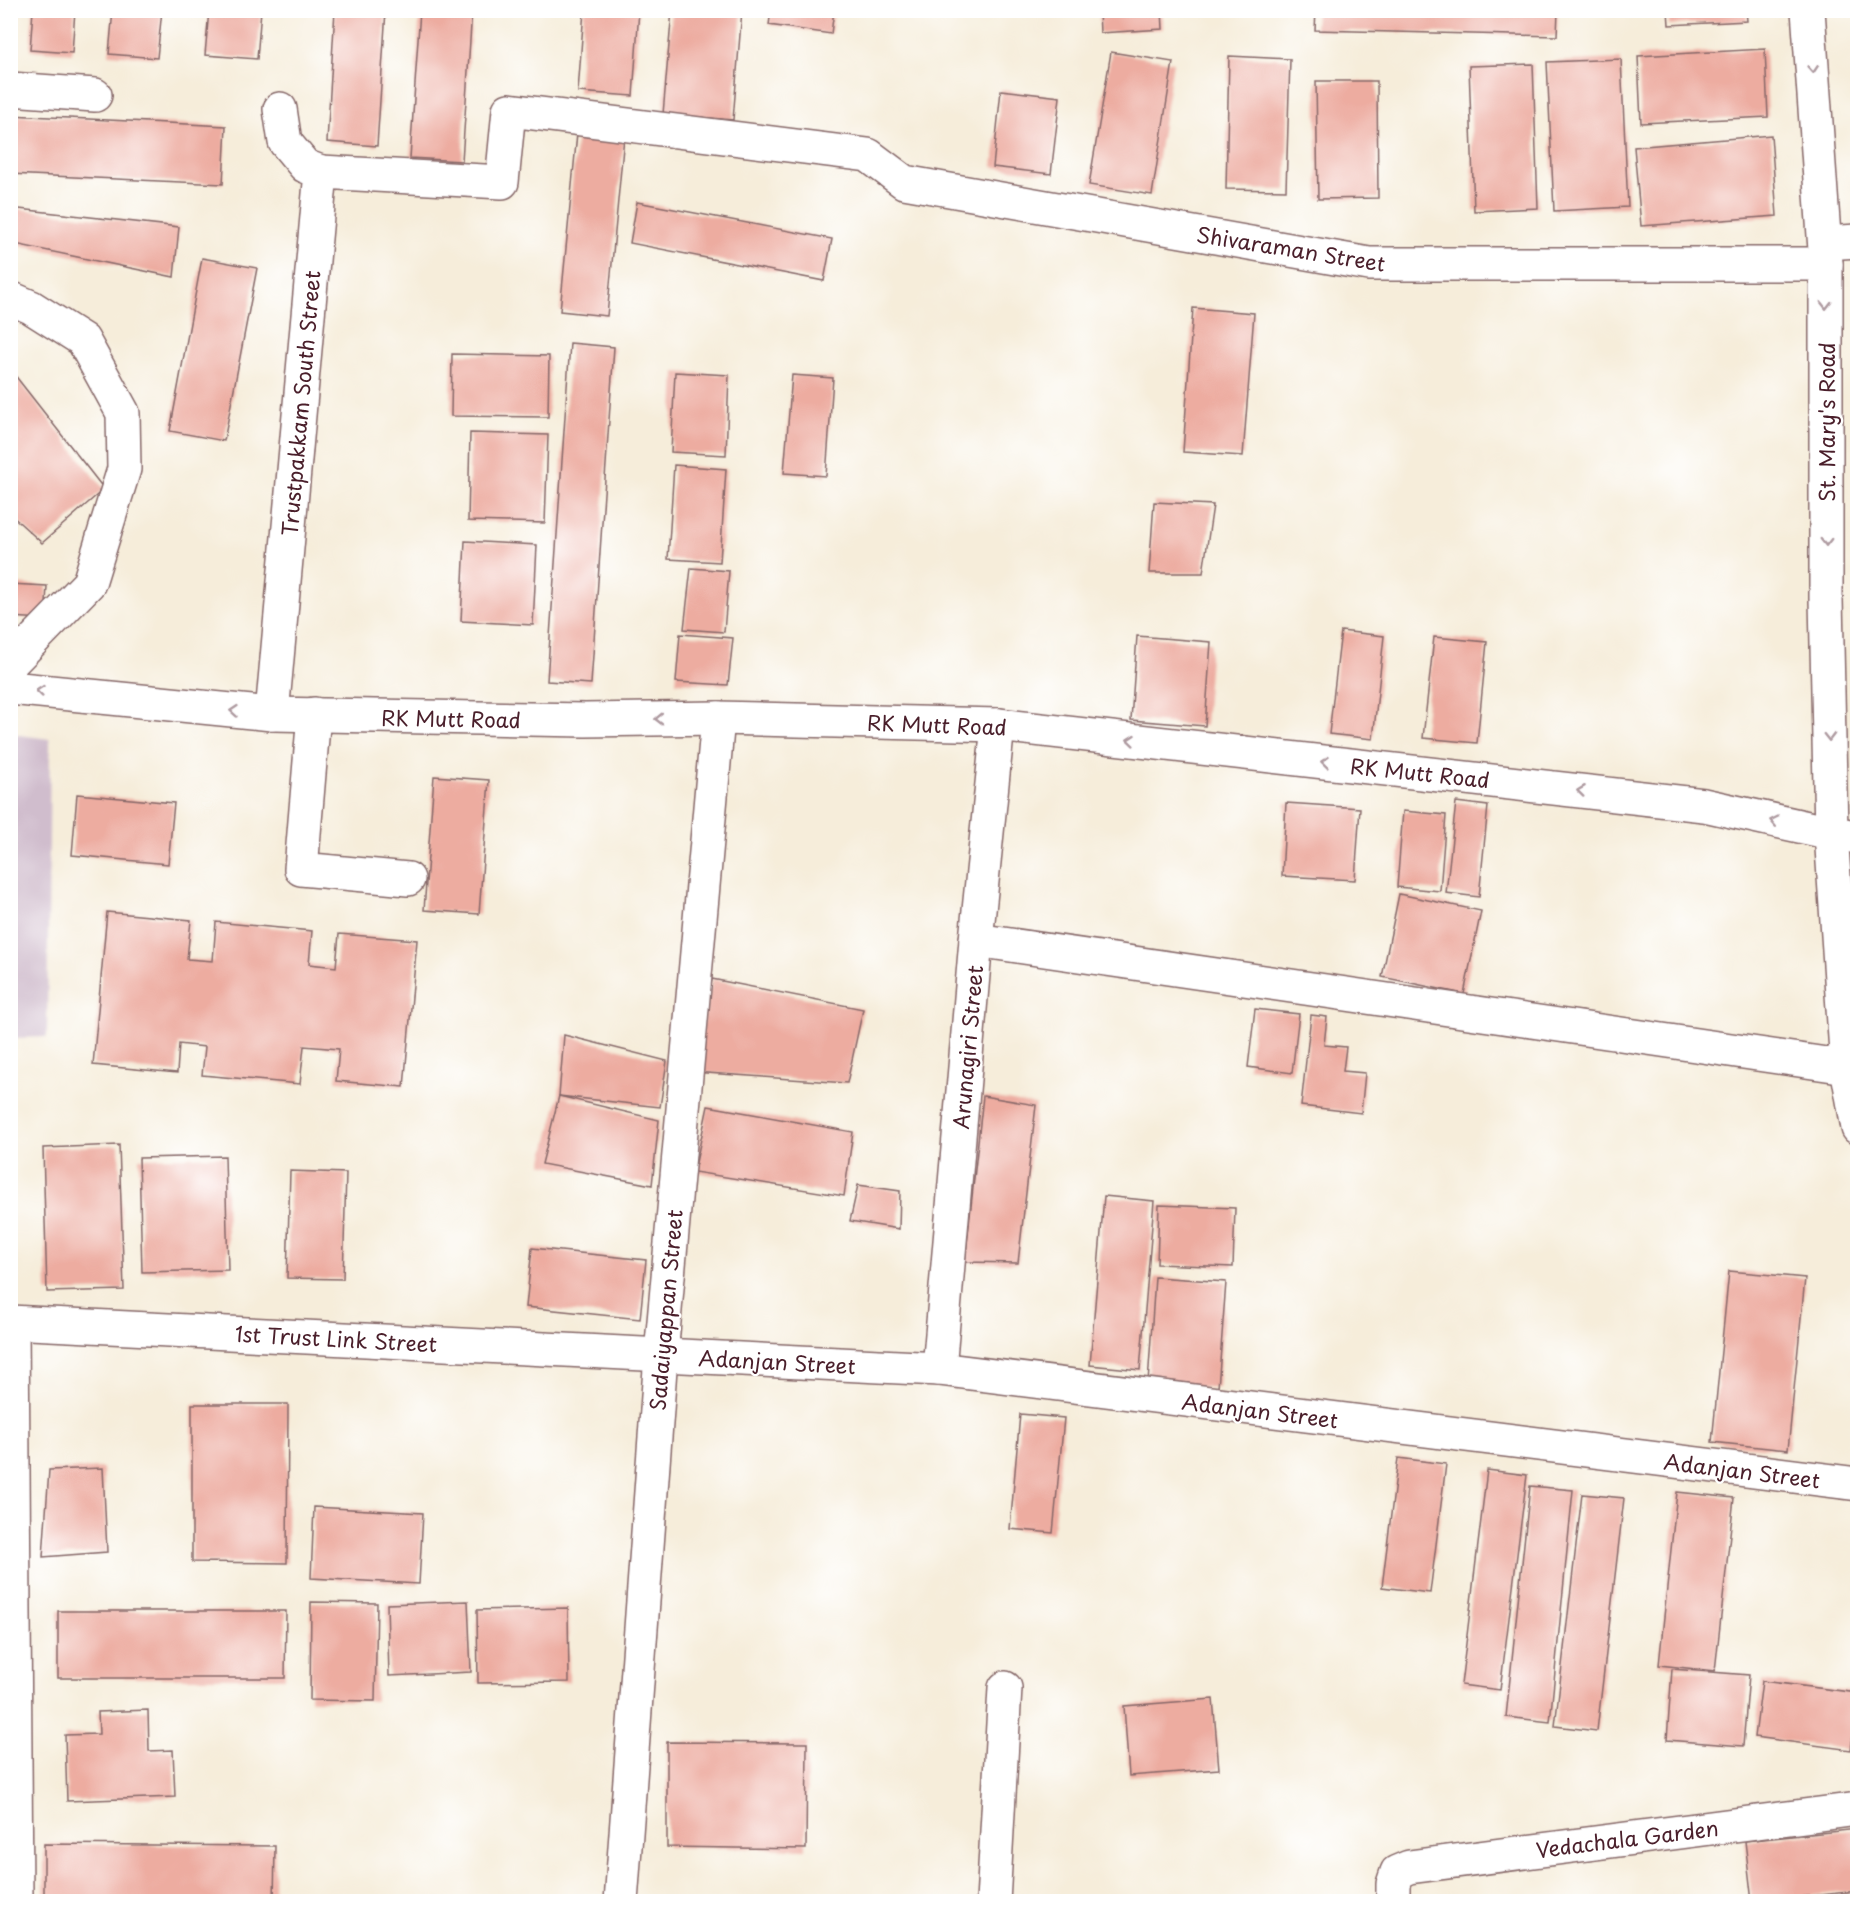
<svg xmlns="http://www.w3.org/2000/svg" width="1868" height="1912" font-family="'Playpen Sans',sans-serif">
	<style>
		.industrial { fill: #d0bdcd }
		.building { fill: #edaca0 }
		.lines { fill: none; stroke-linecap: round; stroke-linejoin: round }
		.minor-casing { stroke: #866768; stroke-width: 36 }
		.major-casing { stroke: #866768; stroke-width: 36 }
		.minor { stroke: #fff; stroke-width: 33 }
		.major { stroke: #fff; stroke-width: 33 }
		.oneway { stroke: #ae9aa0 }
		.labels { text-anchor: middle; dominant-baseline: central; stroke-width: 4.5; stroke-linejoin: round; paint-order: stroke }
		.street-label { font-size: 21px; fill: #4a1f2b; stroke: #fff }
	</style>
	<rect width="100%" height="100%" fill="#fff"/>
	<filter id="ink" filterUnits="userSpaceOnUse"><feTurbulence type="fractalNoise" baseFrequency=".0167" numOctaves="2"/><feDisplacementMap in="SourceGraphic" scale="12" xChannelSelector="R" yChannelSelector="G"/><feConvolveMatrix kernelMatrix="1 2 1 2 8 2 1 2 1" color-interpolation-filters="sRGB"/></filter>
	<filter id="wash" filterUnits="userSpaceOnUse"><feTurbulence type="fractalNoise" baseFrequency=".008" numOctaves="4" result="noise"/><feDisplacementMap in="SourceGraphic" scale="24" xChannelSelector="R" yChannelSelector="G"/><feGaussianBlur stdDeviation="1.35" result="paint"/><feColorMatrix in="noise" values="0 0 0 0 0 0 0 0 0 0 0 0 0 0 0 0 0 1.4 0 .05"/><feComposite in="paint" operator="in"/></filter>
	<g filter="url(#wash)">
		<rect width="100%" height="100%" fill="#f6edda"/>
		<polygon class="industrial" points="11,734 50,739 47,1037 11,1038"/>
		<g id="blocks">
			<g class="building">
				<polygon points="33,10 75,10 72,53 30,50"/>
				<polygon points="113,10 162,10 157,58 109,54"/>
				<polygon points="209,10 261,10 257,59 205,55"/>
				<polygon points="335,10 386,10 377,146 327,142"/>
				<polygon points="420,10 472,10 462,161 410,158"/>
				<polygon points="584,10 639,10 633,96 578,92"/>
				<polygon points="672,10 742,10 733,120 663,114"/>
				<polygon points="771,10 834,10 831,34 769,25"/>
				<polygon points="1011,10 1075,10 1074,14 1011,12"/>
				<polygon points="1099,10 1162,10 1163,29 1100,33"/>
				<polygon points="1316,10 1558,10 1557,36 1315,30"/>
				<polygon points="1668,10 1746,10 1747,21 1669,25"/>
				<polygon points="1765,49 1768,117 1641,123 1638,56"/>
				<polygon points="1111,52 1173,62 1152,195 1089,185"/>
				<polygon points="1229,56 1290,59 1286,190 1226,189"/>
				<polygon points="1621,59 1628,207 1554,211 1547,62"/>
				<polygon points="1533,64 1538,208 1474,211 1469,66"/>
				<polygon points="1316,81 1377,81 1378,198 1318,199"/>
				<polygon points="1001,90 1060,97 1051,174 993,167"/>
				<polygon points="10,115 226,126 223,184 10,174"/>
				<polygon points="577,133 624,137 607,316 560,311"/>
				<polygon points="1771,135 1777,216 1641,226 1634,147"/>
				<polygon points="637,202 832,239 824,281 630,243"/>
				<polygon points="10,208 179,227 174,277 10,243"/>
				<polygon points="202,258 257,268 224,441 170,431"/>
				<polygon points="1193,308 1254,313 1243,456 1183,452"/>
				<polygon points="570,343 614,347 591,684 547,681"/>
				<polygon points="452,354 549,356 548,417 451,416"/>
				<polygon points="10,369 104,489 42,543 10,514"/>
				<polygon points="675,372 729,375 726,455 671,452"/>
				<polygon points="792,375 833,378 826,476 784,473"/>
				<polygon points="470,433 548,435 545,523 468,521"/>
				<polygon points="674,465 726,469 720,562 668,559"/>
				<polygon points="1154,502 1213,505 1203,573 1149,573"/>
				<polygon points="465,541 537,545 533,625 461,621"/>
				<polygon points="691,568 729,571 724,632 684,629"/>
				<polygon points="10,584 47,586 45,619 10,617"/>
				<polygon points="1341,631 1384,636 1373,739 1329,734"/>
				<polygon points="680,634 733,638 728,685 676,682"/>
				<polygon points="1137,636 1211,642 1205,726 1131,720"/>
				<polygon points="1434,637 1487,642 1477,743 1423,738"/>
				<polygon points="434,776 489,780 479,914 424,910"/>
				<polygon points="77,794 174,803 168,864 72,855"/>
				<polygon points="1456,802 1488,806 1479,897 1446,893"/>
				<polygon points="1286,803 1360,808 1355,880 1282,876"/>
				<polygon points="1403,811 1446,815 1440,891 1397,887"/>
				<polygon points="1399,894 1481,911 1464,994 1382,977"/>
				<polygon points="107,912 191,920 187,959 213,961 216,922 312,931 309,964 336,967 339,934 417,940 404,1087 336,1081 339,1049 304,1046 300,1084 202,1075 205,1047 179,1044 177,1073 93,1065"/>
				<polygon points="712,979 863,1009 847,1083 693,1072"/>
				<polygon points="1255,1009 1299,1014 1292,1073 1248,1067"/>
				<polygon points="1311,1015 1327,1017 1324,1045 1346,1047 1343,1071 1365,1073 1361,1113 1301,1106"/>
				<polygon points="564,1035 667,1061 660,1107 559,1096"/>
				<polygon points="559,1096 659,1120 652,1185 542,1164"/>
				<polygon points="983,1096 1036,1105 1018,1263 965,1262"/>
				<polygon points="708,1106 853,1132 844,1196 694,1172"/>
				<polygon points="119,1145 124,1290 47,1292 43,1148"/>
				<polygon points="225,1156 228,1270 142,1272 139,1158"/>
				<polygon points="290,1171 346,1173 343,1279 287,1278"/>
				<polygon points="858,1185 900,1191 899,1229 850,1221"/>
				<polygon points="1104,1196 1154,1201 1140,1370 1090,1365"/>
				<polygon points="1159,1205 1235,1208 1233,1267 1157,1264"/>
				<polygon points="532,1248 646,1260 640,1319 526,1307"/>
				<polygon points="1729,1271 1805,1278 1788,1450 1712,1442"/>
				<polygon points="1155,1277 1226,1282 1218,1388 1148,1383"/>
				<polygon points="192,1404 288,1404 287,1563 192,1562"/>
				<polygon points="1020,1414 1064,1418 1053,1533 1010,1529"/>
				<polygon points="1398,1458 1446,1464 1430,1593 1382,1587"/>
				<polygon points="103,1468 107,1552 43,1557 49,1470"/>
				<polygon points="1487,1470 1527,1475 1500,1690 1461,1685"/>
				<polygon points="1530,1486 1573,1490 1550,1722 1506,1717"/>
				<polygon points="1677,1492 1734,1498 1715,1671 1659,1665"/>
				<polygon points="1582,1494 1624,1498 1597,1731 1555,1726"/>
				<polygon points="314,1507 423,1513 419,1584 311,1578"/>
				<polygon points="468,1601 471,1672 389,1676 387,1604"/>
				<polygon points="311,1602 377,1603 375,1701 310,1700"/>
				<polygon points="568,1608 569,1682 478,1683 477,1610"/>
				<polygon points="58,1611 286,1611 285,1678 58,1678"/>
				<polygon points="1672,1669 1749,1675 1743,1746 1667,1740"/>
				<polygon points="1762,1681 1858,1693 1851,1750 1755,1737"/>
				<polygon points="1213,1699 1219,1769 1129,1776 1124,1706"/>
				<polygon points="148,1710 149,1751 173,1750 175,1797 67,1801 65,1735 99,1734 98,1712"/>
				<polygon points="667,1742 807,1743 806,1849 667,1847"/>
				<polygon points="1858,1829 1858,1891 1752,1902 1745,1841"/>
				<polygon points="44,1844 275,1846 274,1902 44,1902"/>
				<polygon points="1134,1899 1134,1902 1114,1902 1114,1900"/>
			</g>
		</g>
	</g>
	<g filter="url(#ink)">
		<use href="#blocks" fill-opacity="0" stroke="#866768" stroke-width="1.5"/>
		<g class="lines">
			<defs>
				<g id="minor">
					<polyline points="10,89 95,95"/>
					<polyline points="321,172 502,182 509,110 868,155 904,182 1369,264 1826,264"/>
					<polyline points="1825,243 1858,241"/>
					<polyline points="272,714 321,172 305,166 285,142 280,109"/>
					<polyline points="314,714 301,869 408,879"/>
					<polyline points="1831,833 1847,1067 1858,1128"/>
					<polyline points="976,940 1847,1067"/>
					<polyline points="10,1322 939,1369 1858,1484"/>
					<polyline points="12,1322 16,1902"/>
					<polyline points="939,1369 976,940 998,725"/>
					<polyline points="621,1902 661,1355 718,718"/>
					<polyline points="993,1902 1005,1688"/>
					<polyline points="1393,1902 1393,1884 1397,1872 1409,1867 1858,1809"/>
				</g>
				<g id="major">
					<polyline points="1808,10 1826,264 1826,598 1831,833"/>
					<polyline points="10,298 31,307 83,340 123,413 124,469 89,583 10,664"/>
					<polyline points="10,688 272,714 585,720 718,718 998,725 1704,805 1831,833 1858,837"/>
				</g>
			</defs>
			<use href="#minor" class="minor-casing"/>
			<use href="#major" class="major-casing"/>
			<use href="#minor" class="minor"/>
			<use href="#major" class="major"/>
		</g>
		<defs><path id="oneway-chevron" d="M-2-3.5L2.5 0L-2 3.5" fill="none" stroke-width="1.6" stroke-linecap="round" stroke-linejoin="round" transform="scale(1.5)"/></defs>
		<g class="oneway">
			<use href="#oneway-chevron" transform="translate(1813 69) rotate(86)"/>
			<use href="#oneway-chevron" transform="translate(1826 305) rotate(90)"/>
			<use href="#oneway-chevron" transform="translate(1826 542) rotate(90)"/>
			<use href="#oneway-chevron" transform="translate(40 691) rotate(-174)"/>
			<use href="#oneway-chevron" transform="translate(234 711) rotate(-175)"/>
			<use href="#oneway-chevron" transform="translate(659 719) rotate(179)"/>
			<use href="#oneway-chevron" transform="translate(1829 737) rotate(89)"/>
			<use href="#oneway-chevron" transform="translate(1131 740) rotate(-174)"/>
			<use href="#oneway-chevron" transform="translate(1325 762) rotate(-174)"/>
			<use href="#oneway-chevron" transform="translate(1581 791) rotate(-173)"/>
			<use href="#oneway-chevron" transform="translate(1774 821) rotate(-168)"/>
		</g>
	</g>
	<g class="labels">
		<g class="street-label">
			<text transform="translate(1291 248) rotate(9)">Shivaraman Street</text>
			<text transform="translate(300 403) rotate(-85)">Trustpakkam South Street</text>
			<text transform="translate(1826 422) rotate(-90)">St. Mary's Road</text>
			<text transform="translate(451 718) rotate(1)">RK Mutt Road</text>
			<text transform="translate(937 724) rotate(2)">RK Mutt Road</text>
			<text transform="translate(1420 772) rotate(6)">RK Mutt Road</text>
			<text transform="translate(967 1047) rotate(-85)">Arunagiri Street</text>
			<text transform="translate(665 1310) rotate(-85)">Sadaiyappan Street</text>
			<text transform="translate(336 1338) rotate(3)">1st Trust Link Street</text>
			<text transform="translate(777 1361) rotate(3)">Adanjan Street</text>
			<text transform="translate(1260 1410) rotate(7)">Adanjan Street</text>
			<text transform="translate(1742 1470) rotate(7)">Adanjan Street</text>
			<text transform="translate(1627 1838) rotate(-7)">Vedachala Garden</text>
		</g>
	</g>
	<rect width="1868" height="1912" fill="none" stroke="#fff" stroke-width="36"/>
</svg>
